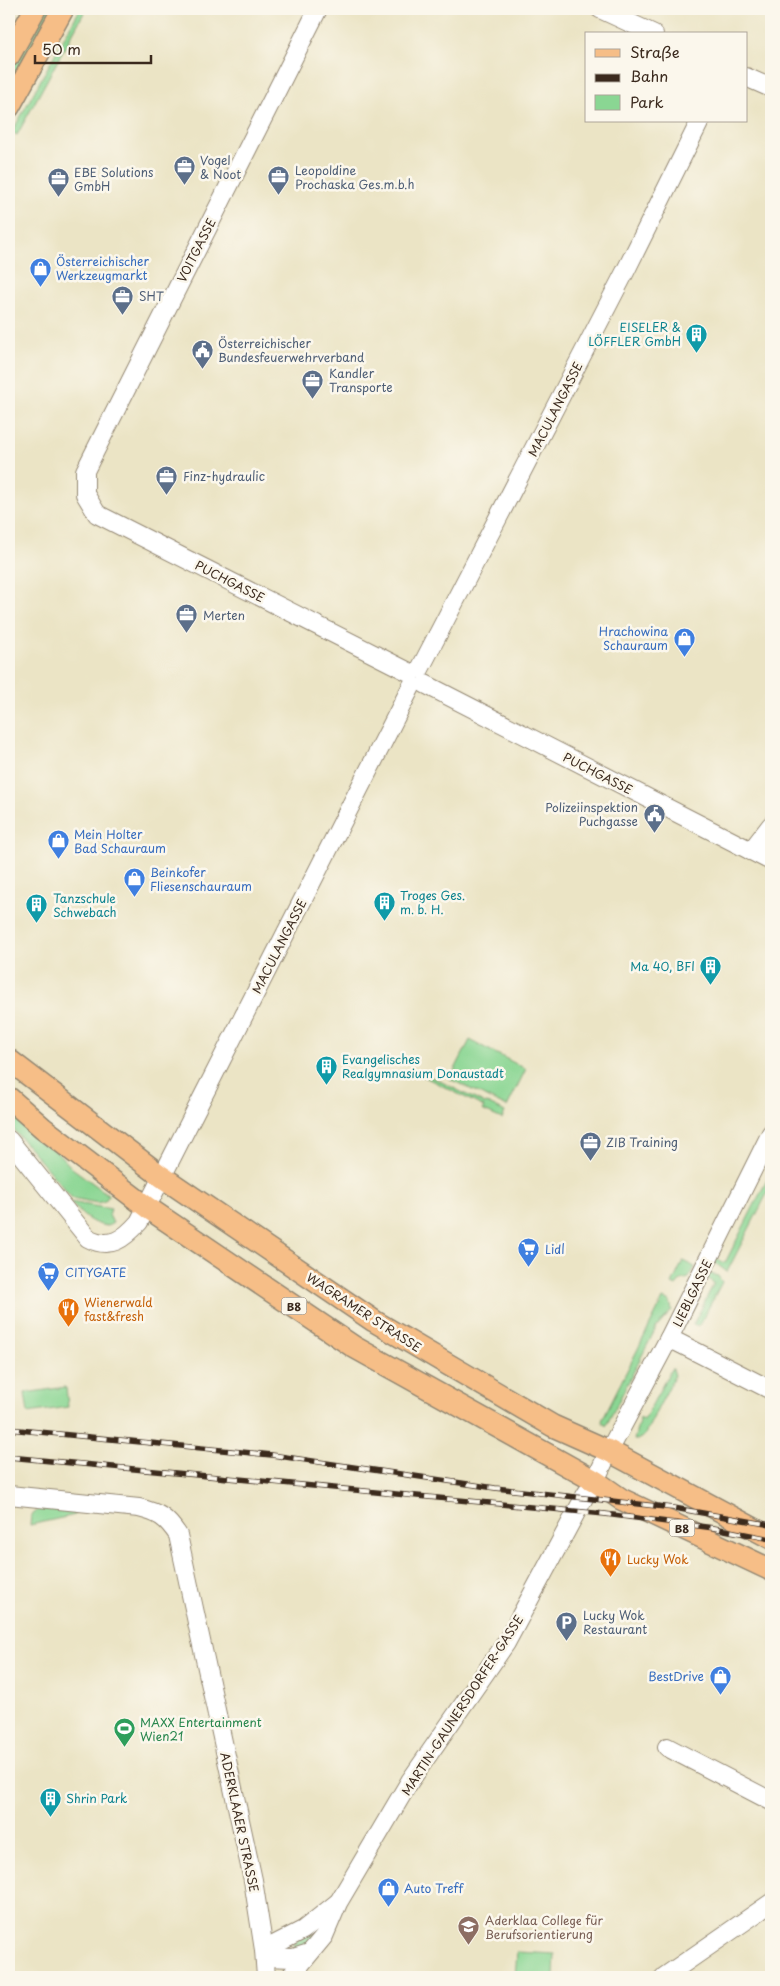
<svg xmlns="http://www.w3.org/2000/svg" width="780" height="1986" font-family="'Playpen Sans',sans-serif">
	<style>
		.green { fill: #8ad693; stroke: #628058 }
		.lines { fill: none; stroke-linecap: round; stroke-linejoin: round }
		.minor-casing { stroke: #938772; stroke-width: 20 }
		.major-casing { stroke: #938772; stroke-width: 24 }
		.minor { stroke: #fff; stroke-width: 18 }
		.major { stroke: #f6be87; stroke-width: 21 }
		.rail-casing { stroke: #3b2a1e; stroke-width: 5.5 }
		.rail { stroke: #fbf7ec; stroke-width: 4; stroke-dasharray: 11; stroke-linecap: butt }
		.labels { text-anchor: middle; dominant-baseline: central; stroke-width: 5; stroke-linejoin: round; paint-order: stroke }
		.shield { fill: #fbf7ec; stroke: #75685c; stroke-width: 1 }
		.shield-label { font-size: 11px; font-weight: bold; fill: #3b2a1e }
		.service-label { font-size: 12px; fill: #4e5e75; stroke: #fbf7ec; text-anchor: start }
		.street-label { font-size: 12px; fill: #3b2a1e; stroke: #fbf7ec }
		.shop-label { font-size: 12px; fill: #366cbe; stroke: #fbf7ec; text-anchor: start }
		.culture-label { font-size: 12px; fill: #0d838f; stroke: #fbf7ec; text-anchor: start }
		.food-label { font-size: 12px; fill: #c56008; stroke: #fbf7ec; text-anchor: start }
		.leisure-label { font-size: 12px; fill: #27864d; stroke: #fbf7ec; text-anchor: start }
		.education-label { font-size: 12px; fill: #785e54; stroke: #fbf7ec; text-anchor: start }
	</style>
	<rect width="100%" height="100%" fill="#fbf7ec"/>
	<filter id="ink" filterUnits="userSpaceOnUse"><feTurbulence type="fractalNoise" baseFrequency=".02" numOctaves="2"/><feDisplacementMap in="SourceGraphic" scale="10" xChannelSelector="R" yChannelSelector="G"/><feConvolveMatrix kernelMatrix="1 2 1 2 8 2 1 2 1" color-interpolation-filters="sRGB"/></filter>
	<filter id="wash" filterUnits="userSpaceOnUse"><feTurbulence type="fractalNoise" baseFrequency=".0096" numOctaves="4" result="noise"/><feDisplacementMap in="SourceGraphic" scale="20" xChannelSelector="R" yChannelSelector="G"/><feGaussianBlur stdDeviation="1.12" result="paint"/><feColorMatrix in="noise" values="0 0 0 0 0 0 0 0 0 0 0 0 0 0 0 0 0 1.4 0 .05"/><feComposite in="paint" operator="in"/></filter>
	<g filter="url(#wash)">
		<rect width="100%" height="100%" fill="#ebe4c5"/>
		<g class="green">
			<polygon points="44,9 55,9 9,92 9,73"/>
			<polygon points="80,9 86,9 17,135 12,132"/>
			<polygon points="470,1040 526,1069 507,1107 450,1079"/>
			<polygon points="418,1070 485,1104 487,1103 505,1112 502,1119 482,1110 484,1107 417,1073"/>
			<polygon points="9,1109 41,1135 72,1168 109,1195 105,1201 97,1203 72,1198 9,1124"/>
			<polygon points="771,1172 771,1186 727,1272 714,1262 717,1259 725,1263"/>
			<path d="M70 1202 111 1209 109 1215 113 1223 108 1226C91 1225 81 1214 70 1202Z"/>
			<polygon points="683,1261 695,1267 689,1278 681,1280 676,1286 672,1284"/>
			<polygon points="707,1273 718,1276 722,1282 699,1326 693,1325 714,1283 706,1277"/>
			<polygon points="663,1299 670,1302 672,1310 656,1328 606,1426 602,1421 603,1418"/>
			<polygon points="671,1369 673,1369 675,1375 644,1436 637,1440 634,1440 640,1418 644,1420"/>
			<polygon points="66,1387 68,1407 28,1413 25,1393"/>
			<polygon points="39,1509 75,1511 75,1515 30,1525 31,1516"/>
			<polygon points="319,1927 311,1942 295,1952 293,1943"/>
			<polygon points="517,1952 555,1954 554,1977 515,1977"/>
		</g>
	</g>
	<g filter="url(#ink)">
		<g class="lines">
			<defs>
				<g id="minor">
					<polyline points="318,9 85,471 85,494 97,514 411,673"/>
					<polyline points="600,9 654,34"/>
					<polyline points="746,77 771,88"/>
					<polyline points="420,669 626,270 700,121"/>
					<polyline points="425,684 771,861"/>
					<polyline points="751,851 771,825"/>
					<path d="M9 1140 88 1238C110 1250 124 1239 139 1222L412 685"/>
					<polyline points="669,1338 771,1390"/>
					<path d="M9 1495 139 1508C159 1513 166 1517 178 1535L253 1880 264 1950 266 1977"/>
					<polyline points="667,1747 771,1801"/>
					<polyline points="264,1950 303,1930 337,1903"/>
					<polyline points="265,1957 293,1958 309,1953"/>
					<polyline points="290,1977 324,1936 338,1903 410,1781 506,1643 586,1494 595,1481 609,1451 669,1338 771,1133"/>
					<polyline points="664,1977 771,1903"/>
				</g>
				<g id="major">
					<polyline points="9,56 35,9"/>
					<polyline points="9,107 63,9"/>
					<polyline points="9,1060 161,1176 374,1321 553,1426 609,1451 771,1538"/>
					<polyline points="9,1098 43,1128 148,1208 354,1347 595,1481 621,1499 771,1570"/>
				</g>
			</defs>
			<use href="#minor" class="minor-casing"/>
			<use href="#major" class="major-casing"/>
			<use href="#minor" class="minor"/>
			<use href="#major" class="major"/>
			<defs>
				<g id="rail">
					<polyline points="9,1429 272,1455 495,1488 674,1508 771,1525"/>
					<polyline points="9,1457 605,1514 714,1528 771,1539"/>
				</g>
			</defs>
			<use href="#rail" class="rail-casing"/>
			<use href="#rail" class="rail"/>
		</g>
	</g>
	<defs>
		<symbol id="office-pin" viewBox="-11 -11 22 30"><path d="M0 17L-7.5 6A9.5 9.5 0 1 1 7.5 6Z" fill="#5c6f8a" stroke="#fbf7ec"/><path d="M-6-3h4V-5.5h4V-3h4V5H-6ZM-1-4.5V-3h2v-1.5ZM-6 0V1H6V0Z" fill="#fff"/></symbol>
		<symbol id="shop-pin" viewBox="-11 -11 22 30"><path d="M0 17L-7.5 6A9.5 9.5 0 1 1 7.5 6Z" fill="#3f7fe0" stroke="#fbf7ec"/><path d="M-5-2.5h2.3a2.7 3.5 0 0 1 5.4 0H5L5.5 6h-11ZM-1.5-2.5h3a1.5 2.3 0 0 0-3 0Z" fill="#fff"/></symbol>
		<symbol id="building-pin" viewBox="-11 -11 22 30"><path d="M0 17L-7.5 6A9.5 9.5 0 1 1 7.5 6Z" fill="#0f9aa8" stroke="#fbf7ec"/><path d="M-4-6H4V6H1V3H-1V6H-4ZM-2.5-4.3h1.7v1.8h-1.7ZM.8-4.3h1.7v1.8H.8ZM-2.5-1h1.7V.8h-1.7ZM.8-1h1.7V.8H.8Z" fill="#fff"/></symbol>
		<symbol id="civic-pin" viewBox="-11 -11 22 30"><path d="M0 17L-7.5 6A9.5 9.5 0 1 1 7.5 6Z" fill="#5c6f8a" stroke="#fbf7ec"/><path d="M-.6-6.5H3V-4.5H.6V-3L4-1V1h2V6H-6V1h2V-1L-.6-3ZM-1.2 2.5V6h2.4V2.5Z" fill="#fff"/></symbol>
		<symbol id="supermarket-pin" viewBox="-11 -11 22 30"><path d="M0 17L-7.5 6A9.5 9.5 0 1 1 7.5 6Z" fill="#3f7fe0" stroke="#fbf7ec"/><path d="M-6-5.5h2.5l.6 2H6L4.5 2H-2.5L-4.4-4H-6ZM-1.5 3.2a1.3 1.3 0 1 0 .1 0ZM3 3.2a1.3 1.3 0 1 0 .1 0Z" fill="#fff"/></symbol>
		<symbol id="restaurant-pin" viewBox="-11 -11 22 30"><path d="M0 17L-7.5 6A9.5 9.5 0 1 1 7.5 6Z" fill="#e8710a" stroke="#fbf7ec"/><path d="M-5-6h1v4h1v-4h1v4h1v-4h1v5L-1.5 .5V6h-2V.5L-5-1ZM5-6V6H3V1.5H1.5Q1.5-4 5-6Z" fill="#fff"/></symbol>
		<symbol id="parking-pin" viewBox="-11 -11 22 30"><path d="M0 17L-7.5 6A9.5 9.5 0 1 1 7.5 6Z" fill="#5c6f8a" stroke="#fbf7ec"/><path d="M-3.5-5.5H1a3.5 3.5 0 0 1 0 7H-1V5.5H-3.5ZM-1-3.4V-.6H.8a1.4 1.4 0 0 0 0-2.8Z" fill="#fff"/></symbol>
		<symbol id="stadium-pin" viewBox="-11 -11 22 30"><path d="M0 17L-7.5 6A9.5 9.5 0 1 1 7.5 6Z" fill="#2e9e5b" stroke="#fbf7ec"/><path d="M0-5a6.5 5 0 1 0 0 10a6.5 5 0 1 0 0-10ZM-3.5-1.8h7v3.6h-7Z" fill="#fff"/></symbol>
		<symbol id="school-pin" viewBox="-11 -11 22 30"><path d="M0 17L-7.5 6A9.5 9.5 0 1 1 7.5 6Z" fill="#8d6e63" stroke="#fbf7ec"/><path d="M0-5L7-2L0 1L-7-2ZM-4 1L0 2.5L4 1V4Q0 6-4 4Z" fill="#fff"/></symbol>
	</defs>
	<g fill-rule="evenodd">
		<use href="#office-pin" x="172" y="154" width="25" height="34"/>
		<use href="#office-pin" x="266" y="164" width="25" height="34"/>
		<use href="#office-pin" x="46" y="166" width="25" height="34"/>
		<use href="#shop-pin" x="28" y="256" width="25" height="34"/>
		<use href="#office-pin" x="110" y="284" width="25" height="34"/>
		<use href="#building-pin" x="684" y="322" width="25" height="34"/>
		<use href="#civic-pin" x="190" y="338" width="25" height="34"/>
		<use href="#office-pin" x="300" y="368" width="25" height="34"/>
		<use href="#office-pin" x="154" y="464" width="25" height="34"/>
		<use href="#office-pin" x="174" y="602" width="25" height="34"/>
		<use href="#shop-pin" x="672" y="626" width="25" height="34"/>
		<use href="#civic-pin" x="642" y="802" width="25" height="34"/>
		<use href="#shop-pin" x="46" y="828" width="25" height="34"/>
		<use href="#shop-pin" x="122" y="866" width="25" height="34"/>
		<use href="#building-pin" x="372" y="890" width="25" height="34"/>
		<use href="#building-pin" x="24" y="892" width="25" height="34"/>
		<use href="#building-pin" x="698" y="954" width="25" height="34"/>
		<use href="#building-pin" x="314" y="1054" width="25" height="34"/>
		<use href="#office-pin" x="578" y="1130" width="25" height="34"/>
		<use href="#supermarket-pin" x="516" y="1236" width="25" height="34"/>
		<use href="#supermarket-pin" x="36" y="1260" width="25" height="34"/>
		<use href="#restaurant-pin" x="56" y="1296" width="25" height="34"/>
		<use href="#restaurant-pin" x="598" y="1546" width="25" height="34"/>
		<use href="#parking-pin" x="554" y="1610" width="25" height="34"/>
		<use href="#shop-pin" x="708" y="1664" width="25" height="34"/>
		<use href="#stadium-pin" x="112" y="1716" width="25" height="34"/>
		<use href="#building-pin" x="38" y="1786" width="25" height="34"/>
		<use href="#shop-pin" x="376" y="1876" width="25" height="34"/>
		<use href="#school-pin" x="456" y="1914" width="25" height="34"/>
	</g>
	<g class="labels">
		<g class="shield">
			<rect x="281.5" y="1297.5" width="25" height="17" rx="4"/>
			<rect x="669.5" y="1519.5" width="25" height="17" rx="4"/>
		</g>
		<g class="shield-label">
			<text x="294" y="1306">B8</text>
			<text x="682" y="1528">B8</text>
		</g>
		<g class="service-label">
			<text x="200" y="160">Vogel<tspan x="200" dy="14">&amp; Noot</tspan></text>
			<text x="295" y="170">Leopoldine<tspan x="295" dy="14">Prochaska Ges.m.b.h</tspan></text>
			<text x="74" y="172">EBE Solutions<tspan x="74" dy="14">GmbH</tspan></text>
			<text x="139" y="296">SHT</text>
			<text x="218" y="343">Österreichischer<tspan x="218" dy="14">Bundesfeuerwehrverband</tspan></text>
			<text x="329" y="373">Kandler<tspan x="329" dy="14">Transporte</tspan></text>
			<text x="183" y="476">Finz-hydraulic</text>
			<text x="203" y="615">Merten</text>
			<text x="638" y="807" text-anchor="end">Polizeiinspektion<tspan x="638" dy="14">Puchgasse</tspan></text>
			<text x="606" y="1142">ZIB Training</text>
			<text x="583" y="1615">Lucky Wok<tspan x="583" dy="14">Restaurant</tspan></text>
		</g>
		<g class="street-label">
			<text transform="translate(196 250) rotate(-63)">VOITGASSE</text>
			<text transform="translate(555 409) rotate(-63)">MACULANGASSE</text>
			<text transform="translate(230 581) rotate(27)">PUCHGASSE</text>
			<text transform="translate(598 773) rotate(27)">PUCHGASSE</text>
			<text transform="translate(279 946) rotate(-63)">MACULANGASSE</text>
			<text transform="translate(692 1293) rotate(-64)">LIEBLGASSE</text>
			<text transform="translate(364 1312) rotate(33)">WAGRAMER STRASSE</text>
			<text transform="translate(462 1705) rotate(-57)">MARTIN-GAUNERSDORFER-GASSE</text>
			<text transform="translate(240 1822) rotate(78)">ADERKLAAER STRASSE</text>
		</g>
		<g class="shop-label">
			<text x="56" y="261">Österreichischer<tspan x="56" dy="14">Werkzeugmarkt</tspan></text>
			<text x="668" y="631" text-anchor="end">Hrachowina<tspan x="668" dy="14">Schauraum</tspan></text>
			<text x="74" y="834">Mein Holter<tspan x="74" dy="14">Bad Schauraum</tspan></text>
			<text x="150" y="872">Beinkofer<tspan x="150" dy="14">Fliesenschauraum</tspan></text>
			<text x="545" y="1249">Lidl</text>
			<text x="65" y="1272">CITYGATE</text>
			<text x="704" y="1676" text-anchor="end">BestDrive</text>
			<text x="404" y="1888">Auto Treff</text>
		</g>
		<g class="culture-label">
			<text x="681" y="327" text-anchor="end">EISELER &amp;<tspan x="681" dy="14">LÖFFLER GmbH</tspan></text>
			<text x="400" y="895">Troges Ges.<tspan x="400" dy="14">m. b. H.</tspan></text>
			<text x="53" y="898">Tanzschule<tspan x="53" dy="14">Schwebach</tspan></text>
			<text x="695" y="966" text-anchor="end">Ma 40, BFI</text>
			<text x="342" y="1059">Evangelisches<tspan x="342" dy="14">Realgymnasium Donaustadt</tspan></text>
			<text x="66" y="1798">Shrin Park</text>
		</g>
		<g class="food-label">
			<text x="84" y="1302">Wienerwald<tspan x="84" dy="14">fast&amp;fresh</tspan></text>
			<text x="627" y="1559">Lucky Wok</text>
		</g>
		<g class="leisure-label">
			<text x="140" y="1722">MAXX Entertainment<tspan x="140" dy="14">Wien21</tspan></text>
		</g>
		<g class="education-label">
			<text x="485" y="1920">Aderklaa College für<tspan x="485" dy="14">Berufsorientierung</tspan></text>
		</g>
	</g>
	<rect width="780" height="1986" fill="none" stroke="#fbf7ec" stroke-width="30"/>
	<rect x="585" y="32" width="162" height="90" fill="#fbf7ec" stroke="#aea59a"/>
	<rect x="595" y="49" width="25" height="8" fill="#f6be87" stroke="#aea59a"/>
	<text x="630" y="58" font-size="15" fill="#3b2a1e">Straße</text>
	<rect x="595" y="74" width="25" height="8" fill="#3b2a1e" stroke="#aea59a"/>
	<text x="630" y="82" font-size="15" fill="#3b2a1e">Bahn</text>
	<rect x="595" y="95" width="25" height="15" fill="#8ad693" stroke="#aea59a"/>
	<text x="630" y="108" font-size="15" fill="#3b2a1e">Park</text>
	<path d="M35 55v8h116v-8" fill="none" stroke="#3b2a1e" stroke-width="2.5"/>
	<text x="42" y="55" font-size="15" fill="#3b2a1e" stroke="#fbf7ec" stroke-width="4" paint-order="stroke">50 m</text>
</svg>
